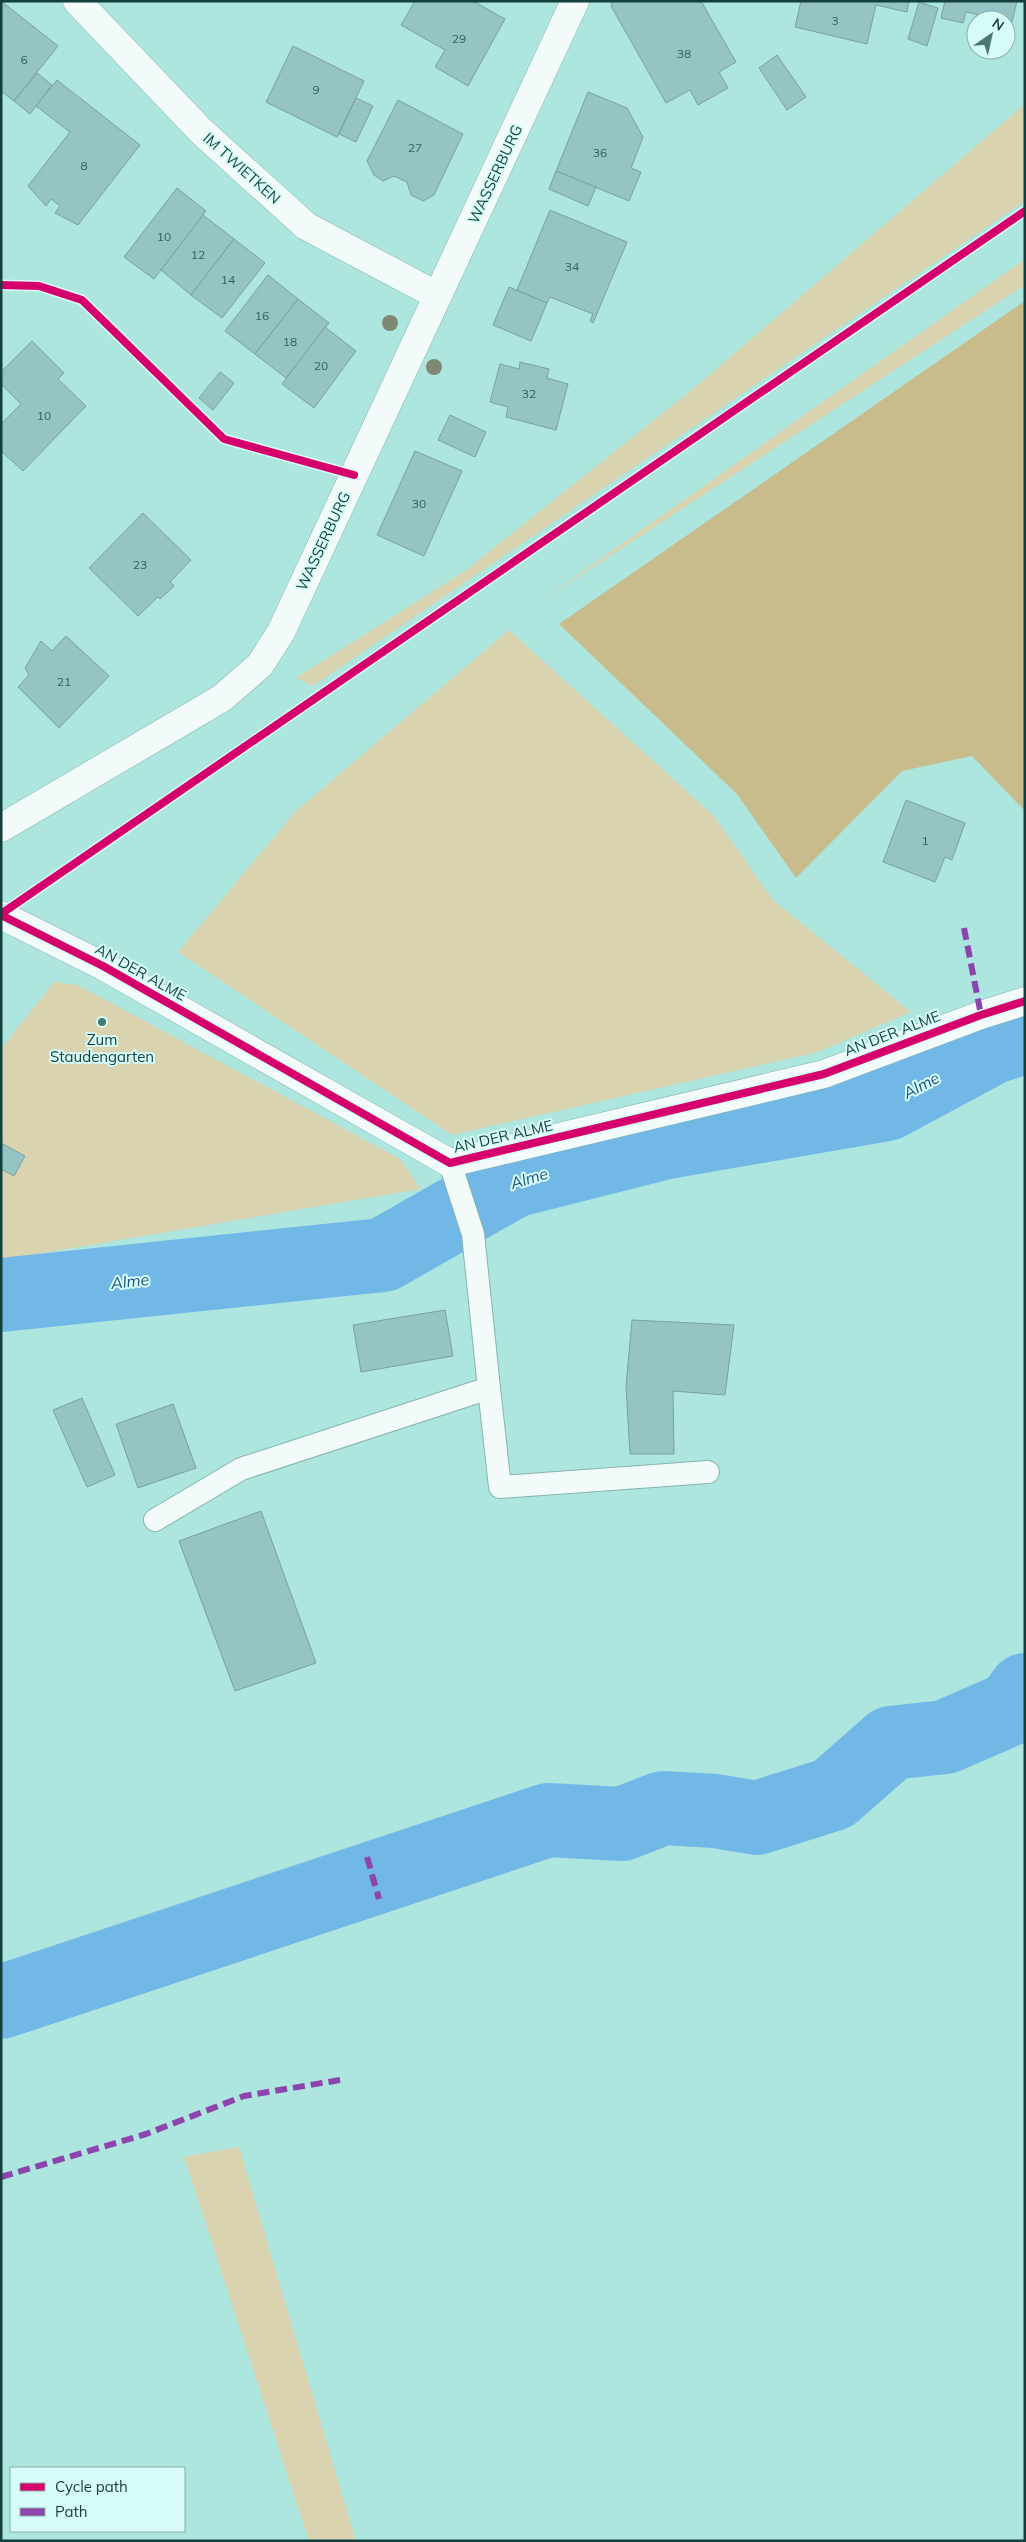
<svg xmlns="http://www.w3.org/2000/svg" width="1026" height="2542" font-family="Mulish,sans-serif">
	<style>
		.green { fill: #d9d3af }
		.forest { fill: #c8bc8c }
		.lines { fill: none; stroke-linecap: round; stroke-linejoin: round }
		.river { stroke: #72b8e7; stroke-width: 74 }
		.building { fill: #96c3c3; stroke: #79a1a1 }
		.service-casing { stroke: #85b4af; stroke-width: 24 }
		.minor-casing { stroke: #85b4af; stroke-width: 29 }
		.service { stroke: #f3fbfa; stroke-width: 22 }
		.minor { stroke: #f3fbfa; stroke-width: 28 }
		.quiet { stroke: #8e44ad; stroke-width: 6; stroke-dasharray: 12 6; stroke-linecap: butt }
		.cycleway-casing { stroke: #d7fcf8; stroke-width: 11 }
		.cycleway { stroke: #d6006c; stroke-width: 8 }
		.tree { fill: #7e8873 }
		.poi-dot { fill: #497975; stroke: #d7fcf8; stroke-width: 2 }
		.labels { text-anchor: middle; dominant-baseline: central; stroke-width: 4; stroke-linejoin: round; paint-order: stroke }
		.number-label { font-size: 12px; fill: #34605e }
		.street-label { font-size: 15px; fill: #133f3c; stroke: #d7fcf8 }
		.poi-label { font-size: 15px; fill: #133f3c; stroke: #d7fcf8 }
		.water-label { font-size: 16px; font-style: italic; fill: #1d5381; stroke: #d7fcf8 }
	</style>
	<rect width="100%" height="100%" fill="#ade5df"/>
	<g class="green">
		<polygon points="1025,104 1025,201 313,686 296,678 465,571 693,389"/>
		<polygon points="1025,259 1025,285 541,601"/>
		<polygon points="509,630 714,816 773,900 911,1012 818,1052 452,1135 178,952 295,812"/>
		<polygon points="54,982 78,985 400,1159 421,1189 1,1260 1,1049"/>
		<polygon points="239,2147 356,2541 309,2541 184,2157"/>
	</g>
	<polygon class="forest" points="1025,301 1025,811 972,756 902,771 796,878 737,794 559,624"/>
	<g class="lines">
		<g class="river">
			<polyline points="1,1295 383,1255 513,1181 667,1142 887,1104 993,1047 1025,1037"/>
			<polyline points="1,2002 548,1820 622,1824 663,1808 715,1811 757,1818 833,1794 891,1743 945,1737 1012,1708 1025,1690"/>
		</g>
	</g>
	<g class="building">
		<polygon points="1,1 58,46 14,101 1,91"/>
		<polygon points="415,1 473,1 505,19 468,86 435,67 445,50 401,25"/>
		<polygon points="613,1 701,1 736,62 719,72 728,88 698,105 690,90 666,103 611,6"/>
		<polygon points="801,1 909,1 907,12 876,5 867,44 795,27"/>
		<polygon points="945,1 1017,1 1012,22 966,12 963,23 941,18"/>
		<polygon points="919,2 938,8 927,46 908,39"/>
		<polygon points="293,46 364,81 337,137 266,102"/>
		<polygon points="777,55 806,97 787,110 759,68"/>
		<polygon points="37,73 52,85 30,114 14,101"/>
		<polygon points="57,80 140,145 78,225 55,213 60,206 51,199 46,206 28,186 70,132 36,106"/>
		<polygon points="588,92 627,108 643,137 631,168 641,172 629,201 556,171"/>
		<polygon points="356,98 373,106 356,142 339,134"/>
		<polygon points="398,100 463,134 434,195 423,201 411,195 407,182 394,176 383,181 374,175 367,161"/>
		<polygon points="556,171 596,187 588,206 549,189"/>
		<polygon points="177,188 206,211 154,279 124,257"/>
		<polygon points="550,210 627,242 593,323 590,321 593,314 550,297 547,303 517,290"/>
		<polygon points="203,215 234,239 191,295 161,270"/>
		<polygon points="234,239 265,263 222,318 191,295"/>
		<polygon points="268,275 298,299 255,354 225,331"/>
		<polygon points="509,287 547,303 531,341 493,325"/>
		<polygon points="298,299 329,323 286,378 255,354"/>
		<polygon points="325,327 356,351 314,408 282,384"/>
		<polygon points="32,341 64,373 58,379 86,406 23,471 1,451 1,424 21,404 1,384 1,372"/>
		<polygon points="520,362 549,369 547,378 568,384 556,430 506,417 508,407 490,402 500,364 519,369"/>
		<polygon points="220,372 234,383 213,410 199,398"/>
		<polygon points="450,415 486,432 475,457 438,440"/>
		<polygon points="415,451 462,471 424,556 377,535"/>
		<polygon points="143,513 191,560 170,582 174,586 160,599 158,597 138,616 89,568"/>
		<polygon points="66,636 109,676 59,728 18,687 29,675 25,668 41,641 52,651"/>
		<polygon points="906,800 965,823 952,860 945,857 935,882 883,862"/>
		<polygon points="1,1143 25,1156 14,1176 1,1169"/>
		<polygon points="445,1310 453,1356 361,1372 353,1325"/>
		<polygon points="632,1320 734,1325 725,1395 673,1391 674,1454 630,1454 626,1386"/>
		<polygon points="82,1398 115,1475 87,1487 53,1410"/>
		<polygon points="173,1404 196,1468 138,1488 116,1424"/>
		<polygon points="261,1511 316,1663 235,1691 179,1541"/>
	</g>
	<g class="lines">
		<defs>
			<g id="service">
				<polyline points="489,1388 500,1487 708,1472"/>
				<polyline points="155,1520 241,1469 489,1388 473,1234 450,1163"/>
			</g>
			<g id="minor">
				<polyline points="77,1 201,131 306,226 438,296"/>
				<polyline points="1,828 222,698 260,665 281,632 575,1"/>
				<polyline points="1,915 103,966 450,1163 824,1074 981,1015 1025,1001"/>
			</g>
		</defs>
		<use href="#service" class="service-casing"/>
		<use href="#minor" class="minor-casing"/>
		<use href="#service" class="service"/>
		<use href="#minor" class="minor"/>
		<g class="quiet">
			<polyline points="964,928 981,1015"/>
			<polyline points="367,1857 379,1899"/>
			<polyline points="1,2177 146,2134 244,2096 340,2080"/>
		</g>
		<defs>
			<g id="cycleway">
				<polyline points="1,285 39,286 82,300 224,439 354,475"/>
				<polyline points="1,914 1025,211"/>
				<polyline points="1,915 103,966 450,1163 824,1074 981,1015 1025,1001"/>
			</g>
		</defs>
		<use href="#cycleway" class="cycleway-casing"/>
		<use href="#cycleway" class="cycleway"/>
	</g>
	<g class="tree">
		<circle cx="390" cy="323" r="8"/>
		<circle cx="434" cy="367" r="8"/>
	</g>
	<circle class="poi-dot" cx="102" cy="1022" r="5"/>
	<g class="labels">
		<g class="number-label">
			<text x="835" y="20">3</text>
			<text x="459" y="38">29</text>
			<text x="684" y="53">38</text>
			<text x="24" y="59">6</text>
			<text x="316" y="89">9</text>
			<text x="415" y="147">27</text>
			<text x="600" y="152">36</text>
			<text x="84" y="165">8</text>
			<text x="164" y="236">10</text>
			<text x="198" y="254">12</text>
			<text x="572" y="266">34</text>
			<text x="228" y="279">14</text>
			<text x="262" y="315">16</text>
			<text x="290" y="341">18</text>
			<text x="321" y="365">20</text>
			<text x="529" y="393">32</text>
			<text x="44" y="415">10</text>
			<text x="419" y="503">30</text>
			<text x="140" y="564">23</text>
			<text x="64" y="681">21</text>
			<text x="925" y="840">1</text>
		</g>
		<g class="street-label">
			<text transform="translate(242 168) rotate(42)">IM TWIETKEN</text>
			<text transform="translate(495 174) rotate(-65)">WASSERBURG</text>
			<text transform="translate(323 541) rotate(-65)">WASSERBURG</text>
			<text transform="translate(141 972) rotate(29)">AN DER ALME</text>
			<text transform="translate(892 1033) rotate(-21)">AN DER ALME</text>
			<text transform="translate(503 1136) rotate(-13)">AN DER ALME</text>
		</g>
		<g class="poi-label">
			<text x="102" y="1039">Zum<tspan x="102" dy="17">Staudengarten</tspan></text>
		</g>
		<g class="water-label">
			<text transform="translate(921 1085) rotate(-28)">Alme</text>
			<text transform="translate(529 1178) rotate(-17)">Alme</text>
			<text transform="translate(130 1281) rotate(-6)">Alme</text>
		</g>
	</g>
	<rect width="1026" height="2542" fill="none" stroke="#133f3c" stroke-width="5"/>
	<rect x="10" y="2467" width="175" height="65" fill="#d7fcf8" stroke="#89b0ad"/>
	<rect x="20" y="2483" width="25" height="8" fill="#d6006c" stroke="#89b0ad"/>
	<text x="55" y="2492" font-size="15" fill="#133f3c">Cycle path</text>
	<rect x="20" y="2508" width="25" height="8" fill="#8e44ad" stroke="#89b0ad"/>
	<text x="55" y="2517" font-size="15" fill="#133f3c">Path</text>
	<g transform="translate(991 35) rotate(34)"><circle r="24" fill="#d7fcf8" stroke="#89b0ad"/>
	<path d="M0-4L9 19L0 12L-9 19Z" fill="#497975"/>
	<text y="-8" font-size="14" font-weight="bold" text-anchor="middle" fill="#133f3c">N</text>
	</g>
</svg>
